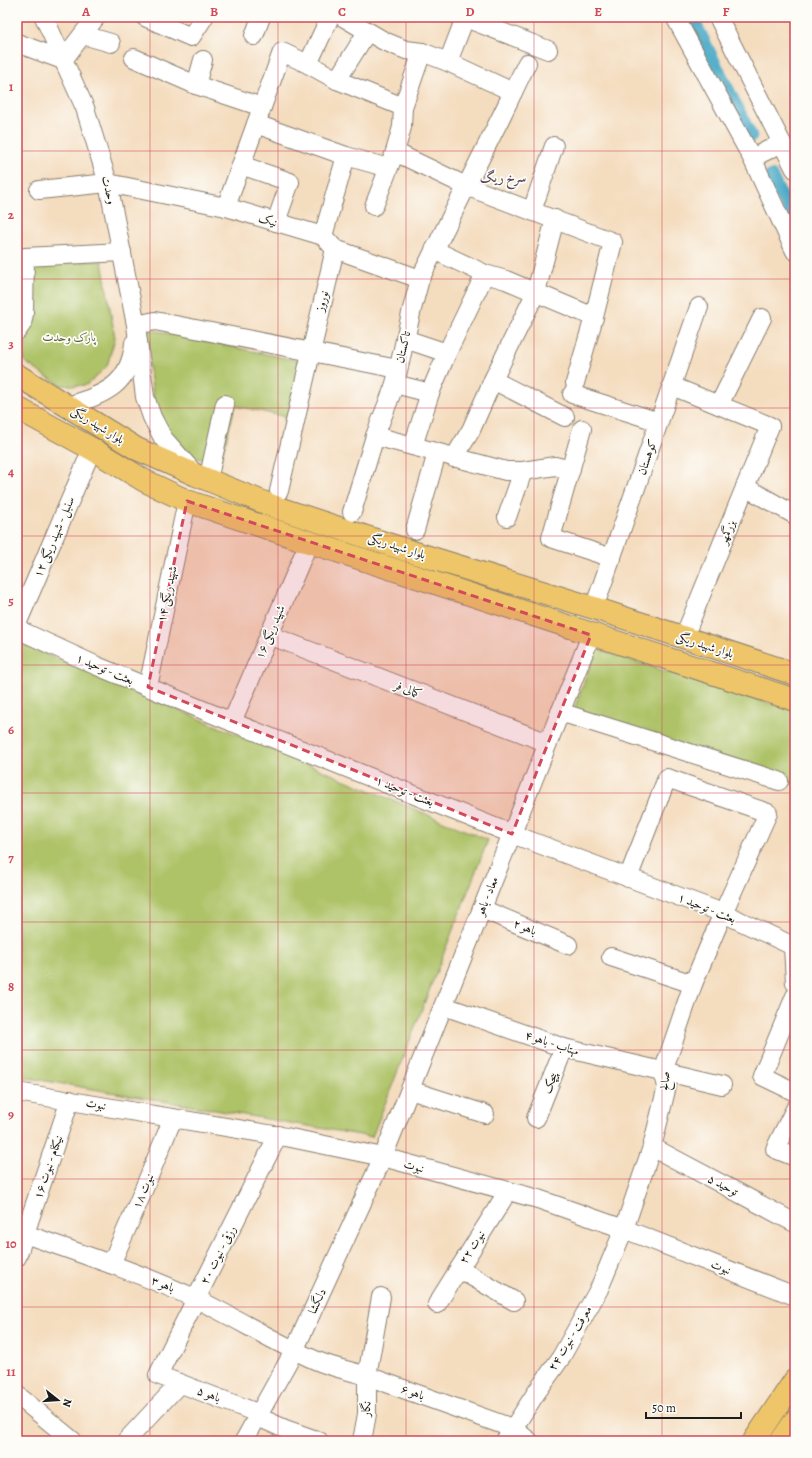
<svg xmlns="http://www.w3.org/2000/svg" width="812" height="1458" font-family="Alegreya,Amiri,serif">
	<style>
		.green { fill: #aec367; stroke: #657042 }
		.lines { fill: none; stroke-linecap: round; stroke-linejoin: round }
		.canal { stroke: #46a8c5; stroke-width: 13 }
		.minor-casing { stroke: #887c6d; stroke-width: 20 }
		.major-casing { stroke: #887c6d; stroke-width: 24 }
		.minor { stroke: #fff; stroke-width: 18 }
		.major { stroke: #eec569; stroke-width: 22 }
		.marked { fill: #d1495b; fill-opacity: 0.2; stroke: #d1495b; stroke-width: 3; stroke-dasharray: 8 5; stroke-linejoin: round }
		.grid { fill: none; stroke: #d1495b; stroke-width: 1; stroke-opacity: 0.55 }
		.labels { text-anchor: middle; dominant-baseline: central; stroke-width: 3.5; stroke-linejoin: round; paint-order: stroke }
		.street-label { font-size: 12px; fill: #1c1c1c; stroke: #fdfcf7 }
		.park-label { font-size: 12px; fill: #565f3a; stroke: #fdfcf7 }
		.neighbourhood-label { font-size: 13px; font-weight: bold; fill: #59495e; stroke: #fdfcf7 }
		.neatline { fill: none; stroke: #d1495b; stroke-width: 1.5 }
		.grid-label { font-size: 13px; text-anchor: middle; font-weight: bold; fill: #d1495b }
	</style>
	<rect width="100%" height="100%" fill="#fdfcf7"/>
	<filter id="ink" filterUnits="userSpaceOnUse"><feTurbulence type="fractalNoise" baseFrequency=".025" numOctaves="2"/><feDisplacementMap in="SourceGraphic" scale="8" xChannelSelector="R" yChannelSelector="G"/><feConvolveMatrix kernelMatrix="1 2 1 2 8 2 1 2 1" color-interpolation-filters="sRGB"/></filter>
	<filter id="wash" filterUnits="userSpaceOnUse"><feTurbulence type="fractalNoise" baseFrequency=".012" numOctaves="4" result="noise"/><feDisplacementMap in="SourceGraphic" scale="16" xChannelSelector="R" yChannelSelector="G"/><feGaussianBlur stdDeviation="0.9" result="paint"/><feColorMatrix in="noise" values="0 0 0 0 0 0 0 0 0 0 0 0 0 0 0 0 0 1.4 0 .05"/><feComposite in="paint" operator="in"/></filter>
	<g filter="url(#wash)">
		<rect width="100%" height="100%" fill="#f4dcbe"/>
		<g class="green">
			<polygon points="102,261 115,338 107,366 95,378 86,385 74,386 61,385 42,374 24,361 27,264"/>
			<polygon points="152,330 304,362 292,418 235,406 220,464 190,456 156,420 145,332"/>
			<polygon points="17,642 488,840 372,1137 17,1076"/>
			<polygon points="596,649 711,686 795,711 795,785 572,715"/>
		</g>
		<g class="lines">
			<g class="canal">
				<polyline points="692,17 751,136"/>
				<polyline points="771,176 795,222"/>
			</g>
		</g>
	</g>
	<g filter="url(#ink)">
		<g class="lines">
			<defs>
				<g id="minor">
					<polyline points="44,17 85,108 108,183 136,325 145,397 152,417 163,438 194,473"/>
					<polyline points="145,17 191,37 204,17"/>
					<polyline points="343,17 384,41 406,50 422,52 448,62 513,92"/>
					<polyline points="463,17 548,50"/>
					<polyline points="675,17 752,158 795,251"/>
					<polyline points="718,17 795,169"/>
					<polyline points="83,35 111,43"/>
					<polyline points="254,36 261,17"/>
					<polyline points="17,43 63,60"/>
					<polyline points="134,58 196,85 262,107"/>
					<polyline points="63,60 96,17"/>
					<polyline points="448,62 465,18"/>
					<polyline points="308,64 330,17"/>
					<polyline points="337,80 367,32"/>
					<polyline points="196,85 203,60"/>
					<polyline points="256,124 346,156 388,168"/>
					<polyline points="395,152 466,186 613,242 594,317 575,383"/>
					<polyline points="752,158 782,143"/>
					<polyline points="241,165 290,182 276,222"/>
					<polyline points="39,190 108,183 226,207 323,236 335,249 420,279"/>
					<polyline points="374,206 395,152 402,127 403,107 422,52"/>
					<polyline points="226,207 282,52 308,64 337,80 403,107"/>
					<polyline points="532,211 554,146"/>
					<polyline points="323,236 346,156"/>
					<polyline points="434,250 485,274 506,280 594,317"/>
					<polyline points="136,325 155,321 398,369"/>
					<polyline points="17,331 22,324 24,314 25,257 122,252"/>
					<polyline points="405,339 447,353"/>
					<polyline points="493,380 565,417"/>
					<polyline points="395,384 430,393"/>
					<polyline points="672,386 770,426 684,637"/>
					<polyline points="572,394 659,422"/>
					<polyline points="719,405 762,318"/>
					<path d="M68 406C104 394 130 386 134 343"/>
					<polyline points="582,429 551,538 612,558"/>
					<polyline points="375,436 506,471 523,471 555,466 571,470"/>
					<polyline points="413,446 430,393 447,353 485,274"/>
					<polyline points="454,458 471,430 493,380 536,292 555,219"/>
					<polyline points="208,480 225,404"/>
					<polyline points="745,487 795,515"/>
					<polyline points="279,491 335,249"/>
					<polyline points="352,512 375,436 395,384 412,309 420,279 500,119 527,63"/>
					<polyline points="507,517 523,471"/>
					<polyline points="415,530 437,453"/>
					<polyline points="594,608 699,307"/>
					<polyline points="17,624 92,449"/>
					<polyline points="17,629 97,666 232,722 512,834 723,913 795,947"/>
					<polyline points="269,635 548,743"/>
					<polyline points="148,687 187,501"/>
					<polyline points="560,712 779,781"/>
					<polyline points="232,722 309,542"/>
					<polyline points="482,909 568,945"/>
					<polyline points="793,946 795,983"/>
					<polyline points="611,957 693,984"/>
					<polyline points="795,996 762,1076 795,1092"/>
					<polyline points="444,1006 564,1048 722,1085"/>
					<polyline points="410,1090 485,1114"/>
					<polyline points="17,1092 286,1137 383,1157 538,1199 624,1229 795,1296"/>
					<polyline points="795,1109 775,1149 795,1157"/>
					<polyline points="536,1118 564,1048"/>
					<polyline points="652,1147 795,1223"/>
					<path d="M25 1234C82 1254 140 1273 194 1298 235 1317 273 1342 315 1360 333 1368 352 1371 370 1377 417 1394 465 1411 512 1428L529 1441"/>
					<polyline points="17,1257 70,1100"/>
					<polyline points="111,1264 138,1203 173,1118"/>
					<polyline points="459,1269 514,1301"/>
					<polyline points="437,1304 508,1191"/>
					<polyline points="17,1395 73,1441"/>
					<polyline points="260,1414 158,1375 278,1135"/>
					<polyline points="258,1417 285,1429 319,1441"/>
					<polyline points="126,1441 180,1383"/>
					<polyline points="244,1441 294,1351 383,1157 591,635"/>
					<polyline points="362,1441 367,1414 367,1376 381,1297"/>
					<polyline points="505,1441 536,1393 560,1359 599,1289 624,1229 652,1147 667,1086 663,1072 693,984 723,913 768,813 667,778 628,878"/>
				</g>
				<g id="major">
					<polyline points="17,375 137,449 196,475 275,507 409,551 594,608 795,674"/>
					<polyline points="17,408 92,449 145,481 187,501 309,542 795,700"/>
					<polyline points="754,1441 795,1380"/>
					<polyline points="781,1441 795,1421"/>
				</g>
			</defs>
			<use href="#minor" class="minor-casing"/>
			<use href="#major" class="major-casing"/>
			<use href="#minor" class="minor"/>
			<use href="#major" class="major"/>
		</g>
	</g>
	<path class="marked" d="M187 501 591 635 512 834 148 687Z"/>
	<path class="grid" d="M150 17V1441M278 17V1441M406 17V1441M534 17V1441M662 17V1441M17 151H795M17 279H795M17 408H795M17 536H795M17 665H795M17 793H795M17 922H795M17 1050H795M17 1179H795M17 1307H795"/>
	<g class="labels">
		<g class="street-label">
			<text transform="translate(109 190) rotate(77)">وحدت</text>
			<text transform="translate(268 220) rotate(17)">نیک</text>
			<text transform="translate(322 301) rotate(-76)">نوروز</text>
			<text transform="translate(403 347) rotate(-77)">تاکستان</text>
			<text transform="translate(98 425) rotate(32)">بلوار شهید ریگی</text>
			<text transform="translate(647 457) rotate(-71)">کوهستان</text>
			<text transform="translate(727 532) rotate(-68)">بزرگمهر</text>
			<text transform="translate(54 537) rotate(-67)">سنبل - شهید ریگی ۱۲</text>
			<text transform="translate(397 546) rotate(18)">بلوار شهید ریگی</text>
			<text transform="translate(167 594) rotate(-78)">شهید ریگی ۱۴</text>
			<text transform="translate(270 632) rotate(-67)">شهید ریگی ۱۶</text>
			<text transform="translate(705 645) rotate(18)">بلوار شهید ریگی</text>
			<text transform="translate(105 669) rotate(23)">بعثت - توحید ۱</text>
			<text transform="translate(408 689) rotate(21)">کمالی فر</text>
			<text transform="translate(405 791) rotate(22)">بعثت - توحید ۱</text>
			<text transform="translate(487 896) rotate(-68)">معاد - باهو</text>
			<text transform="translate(707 908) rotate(22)">بعثت - توحید ۱</text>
			<text transform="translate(525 927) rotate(22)">باهو ۲</text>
			<text transform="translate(552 1043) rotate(18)">مهتاب - باهو ۴</text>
			<text transform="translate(665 1081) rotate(-90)">صالح</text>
			<text transform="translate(550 1083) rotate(-68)">پیچک</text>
			<text transform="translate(96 1104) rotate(10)">نبوت</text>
			<text transform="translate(414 1166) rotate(15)">نبوت</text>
			<text transform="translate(48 1167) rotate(-71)">نیکنام - نبوت ۱۶</text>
			<text transform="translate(723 1185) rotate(28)">توحید ۵</text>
			<text transform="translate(143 1191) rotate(-67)">نبوت ۱۸</text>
			<text transform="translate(472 1247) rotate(-58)">نبوت ۲۲</text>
			<text transform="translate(218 1255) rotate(-63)">رزقی - نبوت ۲۰</text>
			<text transform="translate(721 1267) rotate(21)">نبوت</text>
			<text transform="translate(163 1284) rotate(22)">باهو ۳</text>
			<text transform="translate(317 1301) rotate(-65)">دلگشا</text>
			<text transform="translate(570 1338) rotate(-59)">معرفت - نبوت ۲۴</text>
			<text transform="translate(413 1392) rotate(20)">باهو ۶</text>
			<text transform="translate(209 1394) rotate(21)">باهو ۵</text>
			<text transform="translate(366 1409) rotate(-86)">نگار</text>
		</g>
		<g class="park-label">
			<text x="69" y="337">پارک وحدت</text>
		</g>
		<g class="neighbourhood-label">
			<text x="503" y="177">سرخ ریگ</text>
		</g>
	</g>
	<rect width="812" height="1458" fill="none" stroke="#fdfcf7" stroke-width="44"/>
	<g transform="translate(58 1400) rotate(107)" stroke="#fdfcf7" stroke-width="3" paint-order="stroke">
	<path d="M0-3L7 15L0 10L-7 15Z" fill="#1c1c1c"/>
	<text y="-6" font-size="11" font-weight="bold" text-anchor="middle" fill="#1c1c1c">N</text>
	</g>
	<path d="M646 1412v6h95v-6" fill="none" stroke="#1c1c1c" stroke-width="2"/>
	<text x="652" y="1412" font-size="12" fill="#1c1c1c" stroke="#fdfcf7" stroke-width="3" paint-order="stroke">50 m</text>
	<rect x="22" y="22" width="768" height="1414" class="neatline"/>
	<g class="grid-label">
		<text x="86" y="16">A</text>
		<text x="214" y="16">B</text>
		<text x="342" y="16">C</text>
		<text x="470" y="16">D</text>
		<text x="598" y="16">E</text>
		<text x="726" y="16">F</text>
		<text x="11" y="91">1</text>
		<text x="11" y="219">2</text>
		<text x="11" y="348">3</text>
		<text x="11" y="476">4</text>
		<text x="11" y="605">5</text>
		<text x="11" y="734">6</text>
		<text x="11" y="862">7</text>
		<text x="11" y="991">8</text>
		<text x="11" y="1119">9</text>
		<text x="11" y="1248">10</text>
		<text x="11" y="1376">11</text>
	</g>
</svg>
